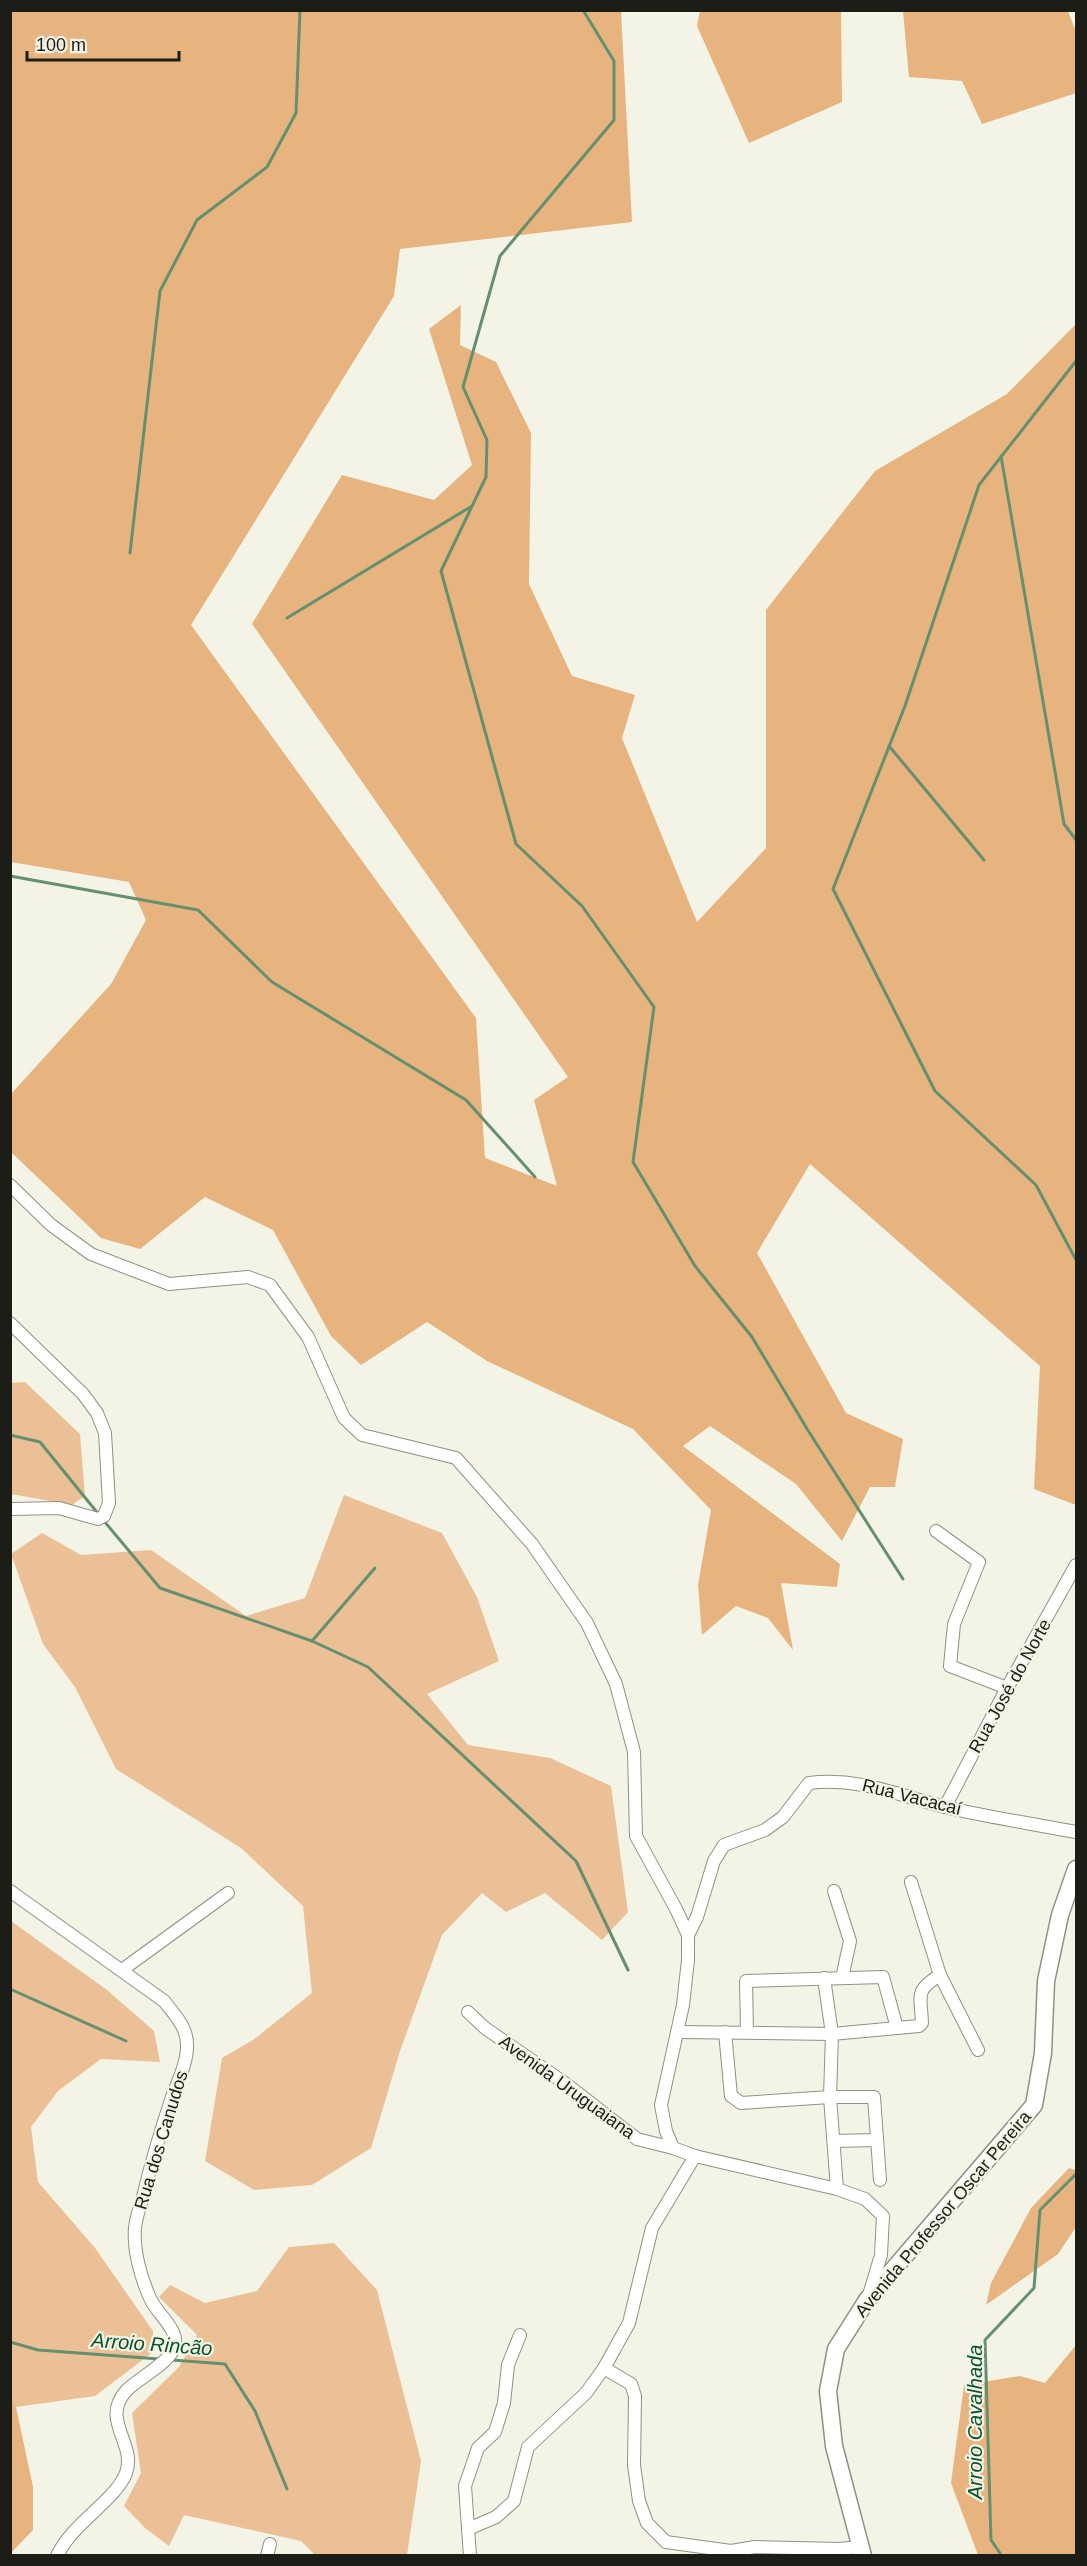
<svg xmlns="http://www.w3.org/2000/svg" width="1087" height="2566" font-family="Helvetica,sans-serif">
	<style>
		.green { fill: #ebc096 }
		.forest { fill: #e7b47f }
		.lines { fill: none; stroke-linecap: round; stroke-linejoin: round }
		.stream { stroke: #64906f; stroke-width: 3 }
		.minor-casing { stroke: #909184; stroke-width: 14 }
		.major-casing { stroke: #909184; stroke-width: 19 }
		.minor { stroke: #fff; stroke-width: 12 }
		.major { stroke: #fff; stroke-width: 16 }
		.labels { text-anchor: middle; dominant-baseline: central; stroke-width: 4.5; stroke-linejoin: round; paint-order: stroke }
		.street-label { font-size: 18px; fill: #1c1d17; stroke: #f3f4e6 }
		.water-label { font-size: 20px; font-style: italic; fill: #07532a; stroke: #f3f4e6 }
	</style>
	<rect width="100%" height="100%" fill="#f3f4e6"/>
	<g class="green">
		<polygon points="25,1382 80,1434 85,1496 72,1505 11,1494 10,1383"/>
		<polygon points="344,1495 442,1533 477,1597 499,1661 427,1694 468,1745 550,1758 611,1786 628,1912 602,1940 545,1893 506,1912 482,1893 442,1935 400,2051 371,2148 312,2185 254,2190 205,2161 222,2058 253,2040 312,1993 303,1906 241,1848 116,1769 75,1687 43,1644 11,1554 42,1533 81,1555 151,1550 246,1616 305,1598"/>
		<polygon points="11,1921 107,1990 154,2031 160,2062 101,2059 58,2091 31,2127 38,2182 95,2248 153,2331 153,2352 95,2396 16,2407 10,2400"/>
		<polygon points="334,2243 377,2290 421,2461 407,2555 315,2555 301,2541 184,2515 169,2546 145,2528 124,2506 141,2473 132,2413 179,2367 197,2335 159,2297 170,2285 205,2303 257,2291 289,2247"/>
	</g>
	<g class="forest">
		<polygon points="11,10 621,11 632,222 400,249 394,296 191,625 476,1018 485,1158 557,1186 534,1100 568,1077 252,624 342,475 434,500 472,465 429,329 461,305 460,345 496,362 531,433 529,584 572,676 635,695 622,738 697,922 766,848 766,610 875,471 1007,394 1076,324 1076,1505 1034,1489 1040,1366 810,1164 757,1253 846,1413 903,1439 895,1487 870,1487 842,1541 796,1484 710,1426 683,1446 840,1564 837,1587 781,1583 793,1650 768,1618 736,1606 702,1635 698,1585 711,1510 633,1429 487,1361 427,1322 361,1365 331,1336 273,1230 205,1197 140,1249 101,1238 11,1152 11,1094 111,984 146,920 129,882 11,862"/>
		<polygon points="700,11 841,11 842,102 749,143 697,26"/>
		<polygon points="903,11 1068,11 1076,32 1076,93 982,124 962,81 909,77"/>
		<polygon points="1069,2168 1076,2170 1076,2227 1058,2254 986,2305 991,2283 1031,2208"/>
		<polygon points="1076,2345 1076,2555 978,2555 951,2483 964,2385 1020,2376 1045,2383"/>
		<polygon points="11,2400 16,2407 33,2487 33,2530 11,2553"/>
	</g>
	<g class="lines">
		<g class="stream">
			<polyline points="583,10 614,61 614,120 500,256 463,387 487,440 486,477 441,571 516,844 582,906 654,1007 633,1162 695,1266 752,1337 809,1432 903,1579"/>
			<polyline points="1076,361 979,485 905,706 833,889 935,1091 1036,1185 1076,1260"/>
			<polyline points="1001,456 1064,824 1076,840"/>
			<polyline points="130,553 160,291 197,220 267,167 296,113 300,10"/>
			<polyline points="287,618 472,506"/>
			<polyline points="889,746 984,860"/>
			<polyline points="10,876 198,910 272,982 466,1100 535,1177"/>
			<polyline points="10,1435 40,1442 100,1516"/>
			<polyline points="104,1521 160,1588 312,1641 368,1667 576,1861 628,1970"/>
			<polyline points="312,1641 375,1568"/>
			<polyline points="10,1989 126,2041"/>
			<polyline points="10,2342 38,2350 159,2359"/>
			<polyline points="172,2360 225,2364 255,2411 287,2489"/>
			<polyline points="1002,2556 991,2540 985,2340 1034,2288 1040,2210 1076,2174"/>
		</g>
		<defs>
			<g id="minor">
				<polyline points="10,1185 51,1225 91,1254 169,1284 248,1277 270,1285 308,1337 344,1418 362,1435 456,1458 532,1544 587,1623 616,1684 634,1752 636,1836 676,1909 688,1935 688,1960 683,2005 661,2105 666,2131 673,2148"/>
				<polyline points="10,1323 83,1394 97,1413 105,1433 109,1503 104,1516 98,1519 59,1508 10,1509"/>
				<polyline points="936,1531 979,1562 954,1624 950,1666 1007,1688"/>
				<polyline points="945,1807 1007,1688 1076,1565"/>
				<polyline points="911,1882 940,1975 978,2050"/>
				<path d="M10 1891 164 2001C174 2014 187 2027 187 2044 188 2061 178 2081 172 2097 161 2130 151 2163 143 2197 140 2207 136 2217 135 2228 133 2250 141 2278 150 2298 156 2313 178 2328 175 2345 173 2361 137 2379 126 2391 100 2420 137 2444 126 2473 116 2500 72 2523 57 2556"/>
				<polyline points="834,1891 850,1941 842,1978"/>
				<path d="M688 1935 697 1917 714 1861 724 1845 765 1830 783 1817 809 1783C860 1777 897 1795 945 1807 988 1817 1033 1824 1076 1832"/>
				<polyline points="122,1970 228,1893"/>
				<polyline points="824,1978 832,2034 830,2097 837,2189"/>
				<polyline points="468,2012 485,2028 566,2084 637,2139 673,2148 695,2156 837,2189 865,2199 883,2216 881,2255 869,2295"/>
				<path d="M677 2032 832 2034 919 2026 922 2023C921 1995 914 1991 940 1975"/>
				<polyline points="725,2032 731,2096 741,2103 830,2097 874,2097 880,2180"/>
				<polyline points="747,2032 746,1981 883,1977 897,2028"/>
				<polyline points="834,2141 877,2140"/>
				<polyline points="604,2368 631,2384 635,2396 634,2465 639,2501 647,2523 666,2542 731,2551 755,2547 839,2549 860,2547"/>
				<polyline points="468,2529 496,2517 514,2501 528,2447 586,2393 604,2368 629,2323 652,2228 695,2156"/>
				<polyline points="267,2556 270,2544"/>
				<polyline points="470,2556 465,2486 478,2448 495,2432 504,2403 508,2365 520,2335"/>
			</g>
			<polyline id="major" points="863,2556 834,2446 828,2391 836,2349 867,2300 1034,2105 1043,2053 1046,1981 1060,1915 1076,1869"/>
		</defs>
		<use href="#minor" class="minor-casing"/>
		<use href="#major" class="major-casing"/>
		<use href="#minor" class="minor"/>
		<use href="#major" class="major"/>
	</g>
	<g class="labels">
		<g class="street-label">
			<text transform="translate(1010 1686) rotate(-61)">Rua José do Norte</text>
			<text transform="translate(912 1797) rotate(14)">Rua Vacacaí</text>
			<text transform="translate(567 2087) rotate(36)">Avenida Uruguaiana</text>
			<text transform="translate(161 2140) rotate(-73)">Rua dos Canudos</text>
			<text transform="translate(943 2214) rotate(-50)">Avenida Professor Oscar Pereira</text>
		</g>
		<g class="water-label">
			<text transform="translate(152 2344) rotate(4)">Arroio Rincão</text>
			<text transform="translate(975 2422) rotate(-90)">Arroio Cavalhada</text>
		</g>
	</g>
	<rect width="1087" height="2566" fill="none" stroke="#1c1d17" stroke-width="24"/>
	<path d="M27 51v9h152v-9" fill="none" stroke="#1c1d17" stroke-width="3"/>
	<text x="36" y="51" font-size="18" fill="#1c1d17" stroke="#f3f4e6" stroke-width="4.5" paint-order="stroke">100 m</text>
</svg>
